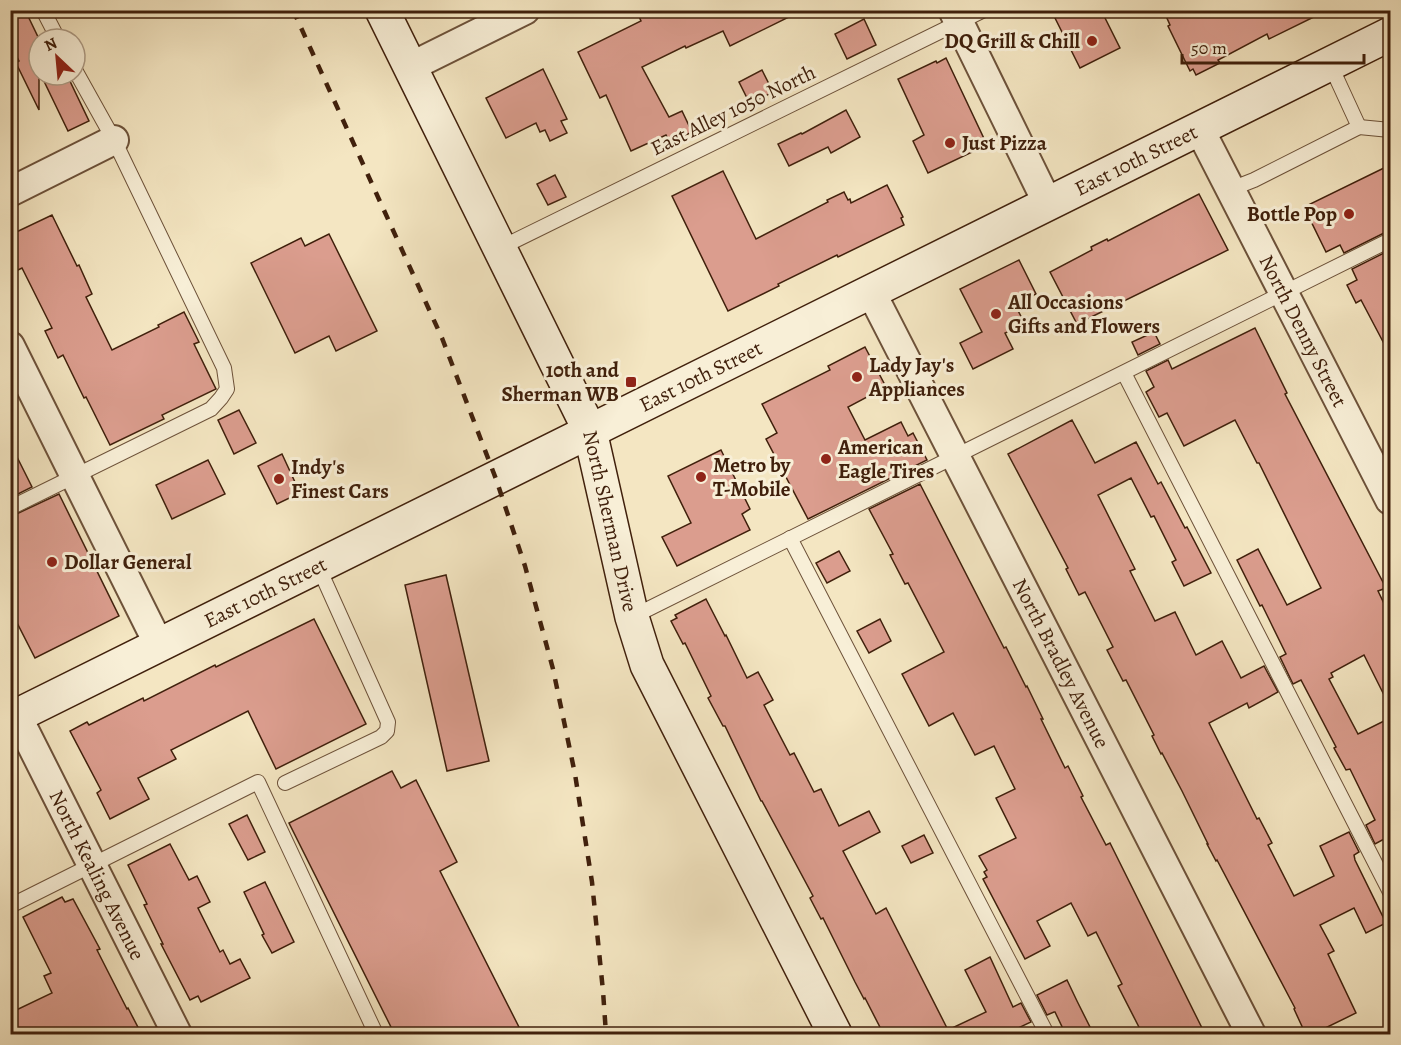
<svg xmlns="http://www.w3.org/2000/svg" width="1401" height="1045" font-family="Alegreya,serif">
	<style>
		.building { fill: #db9d8e; stroke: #40200c; stroke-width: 1.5 }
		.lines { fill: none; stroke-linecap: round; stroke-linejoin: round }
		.lane-casing { stroke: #6d523a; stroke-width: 16 }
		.street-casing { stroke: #6d523a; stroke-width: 32 }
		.secondary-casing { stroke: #40200c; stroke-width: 36 }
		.lane { stroke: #f8efd7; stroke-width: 14 }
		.street { stroke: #f8efd7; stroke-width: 28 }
		.secondary { stroke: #f8efd7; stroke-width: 33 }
		.rail { stroke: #40200c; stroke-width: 4.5; stroke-dasharray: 10 10; stroke-linecap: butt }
		.poi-dot { fill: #8f2418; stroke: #f8efd7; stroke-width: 2 }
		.labels { text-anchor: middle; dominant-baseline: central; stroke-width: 6; stroke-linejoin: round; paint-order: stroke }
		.poi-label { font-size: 21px; font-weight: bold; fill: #40200c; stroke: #f8efd7; text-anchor: start }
		.street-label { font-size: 21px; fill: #40200c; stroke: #f8efd7 }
	</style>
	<rect width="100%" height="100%" fill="#f4e6c2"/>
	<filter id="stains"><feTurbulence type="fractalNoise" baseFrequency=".00333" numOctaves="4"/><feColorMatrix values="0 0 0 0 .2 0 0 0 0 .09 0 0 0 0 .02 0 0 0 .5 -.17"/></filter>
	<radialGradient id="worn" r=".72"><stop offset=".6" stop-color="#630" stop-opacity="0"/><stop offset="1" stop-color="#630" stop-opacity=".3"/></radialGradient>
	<g class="building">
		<polygon points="636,10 803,10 730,46 723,31 686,48 685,46 642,67 669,117 682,111 692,132 670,143 666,135 631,151 606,95 600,98 578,52 641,21"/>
		<polygon points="1051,10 1101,10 1120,48 1080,68"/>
		<polygon points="1178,10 1328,10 1269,39 1267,34 1218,60 1220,63 1196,75 1193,69 1190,71 1168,26 1170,25 1166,16"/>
		<polygon points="26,12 39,39 39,110 16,63 19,61 10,43 10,19"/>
		<polygon points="864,19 876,45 847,59 835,34"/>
		<polygon points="946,58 987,145 928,173 913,141 924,135 898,79 936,61 937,63"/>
		<polygon points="543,69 567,119 561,121 567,133 550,141 545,130 540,132 536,123 506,138 486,98"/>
		<polygon points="762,70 773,92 750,104 739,82"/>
		<polygon points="41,75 67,75 89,121 68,131"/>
		<polygon points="846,110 860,137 831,153 828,147 789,166 778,144 801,133 802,134"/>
		<polygon points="1390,165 1390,231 1386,232 1344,253 1340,245 1326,252 1304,207"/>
		<polygon points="723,171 756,239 828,202 827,200 844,192 848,200 850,199 851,203 887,185 903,217 901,218 904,225 838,257 837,255 778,284 779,286 728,311 672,196"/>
		<polygon points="555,175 566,197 548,205 537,184"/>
		<polygon points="1199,194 1228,250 1077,324 1050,272 1092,250 1091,247 1107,239 1108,241"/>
		<polygon points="52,215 77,266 79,265 92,294 86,297 112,350 159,327 158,325 184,312 199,342 194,344 216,389 162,415 164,419 110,445 86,397 84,398 63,355 58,358 45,331 52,328 22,268 16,271 10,260 10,235"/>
		<polygon points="329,234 377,331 336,351 329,336 295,353 251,263 301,238 305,246"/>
		<polygon points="1390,250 1390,355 1361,300 1356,303 1347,285 1357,280 1352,269"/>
		<polygon points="1019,260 1036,294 1015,305 1025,324 1005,333 1013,349 973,369 960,343 982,332 960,289"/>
		<polygon points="1255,328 1287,393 1285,394 1386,588 1378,591 1390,616 1390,707 1364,655 1331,673 1333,677 1329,679 1358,734 1390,718 1390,853 1384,839 1375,844 1366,825 1375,820 1350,769 1346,770 1334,748 1336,747 1301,680 1293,684 1280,657 1286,654 1262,605 1260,606 1237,560 1258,549 1287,605 1321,588 1259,463 1257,463 1235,420 1184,446 1167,413 1159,417 1146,392 1154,387 1146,371 1168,360 1172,369"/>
		<polygon points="1154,332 1160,344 1138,355 1132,342"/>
		<polygon points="865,347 886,387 848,407 865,440 901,422 908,436 913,433 927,460 808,519 766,439 777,433 762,404 830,370 828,366"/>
		<polygon points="239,410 256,443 234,454 218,420"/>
		<polygon points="1072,420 1095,463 1136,442 1158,484 1161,482 1185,528 1187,527 1211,573 1184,586 1172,562 1176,560 1154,516 1151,517 1131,478 1098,495 1135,569 1130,571 1155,621 1175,612 1196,655 1222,641 1241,678 1264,666 1278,692 1249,708 1247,703 1209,723 1257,819 1259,818 1272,843 1268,845 1294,896 1334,876 1320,846 1349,832 1359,852 1354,855 1355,860 1386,923 1366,933 1354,908 1320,925 1334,951 1328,954 1356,1013 1311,1035 1306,1035 1294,1009 1295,1008 1217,860 1216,861 1207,844 1208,844 1182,791 1162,753 1161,754 1152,736 1154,735 1126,680 1123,681 1107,650 1113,647 1085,592 1079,595 1066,569 1068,568 1008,454"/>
		<polygon points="10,443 32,487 10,498"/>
		<polygon points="721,450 750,509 742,514 750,530 677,566 662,537 691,523 668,476"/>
		<polygon points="282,454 300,493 277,504 258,466"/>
		<polygon points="208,460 225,494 172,519 156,485"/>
		<polygon points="920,484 1004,648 1006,647 1026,687 1027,686 1043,719 1041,719 1065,768 1068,766 1083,796 1081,797 1106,845 1110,843 1202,1028 1189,1035 1143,1035 1118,986 1122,984 1096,932 1088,936 1071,903 1037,921 1050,946 1025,959 983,879 987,877 984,872 987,870 979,856 1016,838 996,798 1015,789 994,746 975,755 953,713 929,726 902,674 944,652 908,583 905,584 890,555 893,554 869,509"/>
		<polygon points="59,494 119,616 35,658 10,609 10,517"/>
		<polygon points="839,551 850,571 827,583 816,563"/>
		<polygon points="446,575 489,761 447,771 405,585"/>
		<polygon points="706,599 725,636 726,635 747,678 758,672 773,700 764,705 790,755 794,753 814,792 821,789 839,826 869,811 880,832 843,851 876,914 886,908 948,1030 986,1012 965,970 990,957 1013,1007 1021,1003 1031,1022 1003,1035 884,1035 865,998 864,999 855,982 823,918 821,919 810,898 813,896 762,801 761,801 725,726 723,726 708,698 711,696 685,643 683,644 671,621 677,618 675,615"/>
		<polygon points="314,619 366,724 276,769 248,711 171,750 176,759 138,778 149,799 110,819 97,793 101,790 70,731 87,722 89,725 143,698 144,701 215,665 216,667"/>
		<polygon points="880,619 891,641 869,653 857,631"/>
		<polygon points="392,771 401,788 416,780 457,862 440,871 523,1035 395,1035 289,823"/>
		<polygon points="247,815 265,852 248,860 229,824"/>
		<polygon points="924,835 933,853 911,863 902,846"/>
		<polygon points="170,844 189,880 197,876 210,902 198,908 220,952 223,950 230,964 240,959 250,978 201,1002 198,996 190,1000 161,944 163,944 144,905 147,904 128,865"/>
		<polygon points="265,882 294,942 272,953 262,935 264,934 244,892"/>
		<polygon points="62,897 65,902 73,899 100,949 97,950 127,1009 128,1008 142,1035 10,1035 10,1013 52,993 44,976 51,973 23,917"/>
		<polygon points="1067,980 1077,1001 1094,1035 1066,1035 1055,1012 1054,1012 1047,1015 1037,995"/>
	</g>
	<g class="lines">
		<defs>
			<g id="lane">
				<polyline points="43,10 58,39"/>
				<polyline points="1359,127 1390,130"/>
				<polyline points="1231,189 1254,180 1359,127 1330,64"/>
				<polyline points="500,248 984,10"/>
				<polyline points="1124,373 1390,892"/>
				<polyline points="10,508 211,409 221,398 227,389 224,368 114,140 75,70"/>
				<polyline points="790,538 1047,1034"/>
				<polyline points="632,617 1390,240"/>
				<polyline points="285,783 381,737 387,731 388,722 318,566"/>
				<polyline points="10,906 258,782 376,1034"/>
			</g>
			<g id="street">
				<polyline points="953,10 1048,204"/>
				<polyline points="410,67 525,10"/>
				<path id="s1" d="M1199 128 1390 500"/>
				<polyline points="10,192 114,140"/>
				<path id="s2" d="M871 292 1251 1034"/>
				<polyline points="10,346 159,645"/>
				<path id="s3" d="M17 716 177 1034"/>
			</g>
			<g id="secondary">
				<path id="s4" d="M382 10 590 431 632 617 647 665 835 1034"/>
				<path id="s5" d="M10 719 1390 34"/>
			</g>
		</defs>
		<use href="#lane" class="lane-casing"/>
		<use href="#street" class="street-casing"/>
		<use href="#secondary" class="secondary-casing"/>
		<use href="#lane" class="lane"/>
		<use href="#street" class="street"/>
		<use href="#secondary" class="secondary"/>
		<polyline class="rail" points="293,10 442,338 496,479 525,566 553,669 575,774 592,882 603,991 606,1034"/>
	</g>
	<g class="poi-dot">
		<circle cx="1092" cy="41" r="6"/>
		<circle cx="950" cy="143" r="6"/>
		<circle cx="1349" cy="214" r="6"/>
		<circle cx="996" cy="314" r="6"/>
		<circle cx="857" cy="377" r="6"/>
		<rect x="625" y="376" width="12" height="12" rx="3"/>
		<circle cx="826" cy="459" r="6"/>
		<circle cx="701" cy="477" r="6"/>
		<circle cx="279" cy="479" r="6"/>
		<circle cx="52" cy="562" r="6"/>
	</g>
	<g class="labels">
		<g class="poi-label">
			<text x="1080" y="41" text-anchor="end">DQ Grill &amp; Chill</text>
			<text x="962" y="143">Just Pizza</text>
			<text x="1337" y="214" text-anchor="end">Bottle Pop</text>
			<text x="1008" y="302">All Occasions<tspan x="1008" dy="24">Gifts and Flowers</tspan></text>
			<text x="869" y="365">Lady Jay's<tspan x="869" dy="24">Appliances</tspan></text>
			<text x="619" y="370" text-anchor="end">10th and<tspan x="619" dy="24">Sherman WB</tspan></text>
			<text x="838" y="447">American<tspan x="838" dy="24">Eagle Tires</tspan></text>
			<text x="713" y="465">Metro by<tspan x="713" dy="24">T-Mobile</tspan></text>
			<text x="291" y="467">Indy's<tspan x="291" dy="24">Finest Cars</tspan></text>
			<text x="64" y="562">Dollar General</text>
		</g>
		<g class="street-label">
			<text transform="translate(733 110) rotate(-26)">East Alley 1050 North</text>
			<text stroke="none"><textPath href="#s5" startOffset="1257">East 10th Street</textPath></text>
			<text stroke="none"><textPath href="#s1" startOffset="228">North Denny Street</textPath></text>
			<text stroke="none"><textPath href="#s5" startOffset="771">East 10th Street</textPath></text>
			<text stroke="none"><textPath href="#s4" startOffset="562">North Sherman Drive</textPath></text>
			<text stroke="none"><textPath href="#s5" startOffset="285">East 10th Street</textPath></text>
			<text stroke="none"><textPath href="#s2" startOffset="417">North Bradley Avenue</textPath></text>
			<text stroke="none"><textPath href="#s3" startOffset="178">North Kealing Avenue</textPath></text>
		</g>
	</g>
	<rect width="1401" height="1045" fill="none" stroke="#f4e6c2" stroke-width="36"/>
	<rect x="12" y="12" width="1377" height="1021" fill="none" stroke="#40200c" stroke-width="3"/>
	<rect x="18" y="18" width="1365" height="1009" fill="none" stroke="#40200c" stroke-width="1.5"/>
	<g transform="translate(57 57) rotate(334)"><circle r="28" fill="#f8efd7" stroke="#ae9c86" stroke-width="1.5"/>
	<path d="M0-4.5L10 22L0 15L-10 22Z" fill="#8f2418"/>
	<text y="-9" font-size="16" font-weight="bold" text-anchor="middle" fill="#40200c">N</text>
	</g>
	<path d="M1182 54v9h182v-9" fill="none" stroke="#40200c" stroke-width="3"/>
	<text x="1191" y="54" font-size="18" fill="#40200c" stroke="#f8efd7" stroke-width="4.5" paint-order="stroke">50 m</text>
	<rect width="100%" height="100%" filter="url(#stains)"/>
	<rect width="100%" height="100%" fill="url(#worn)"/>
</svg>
